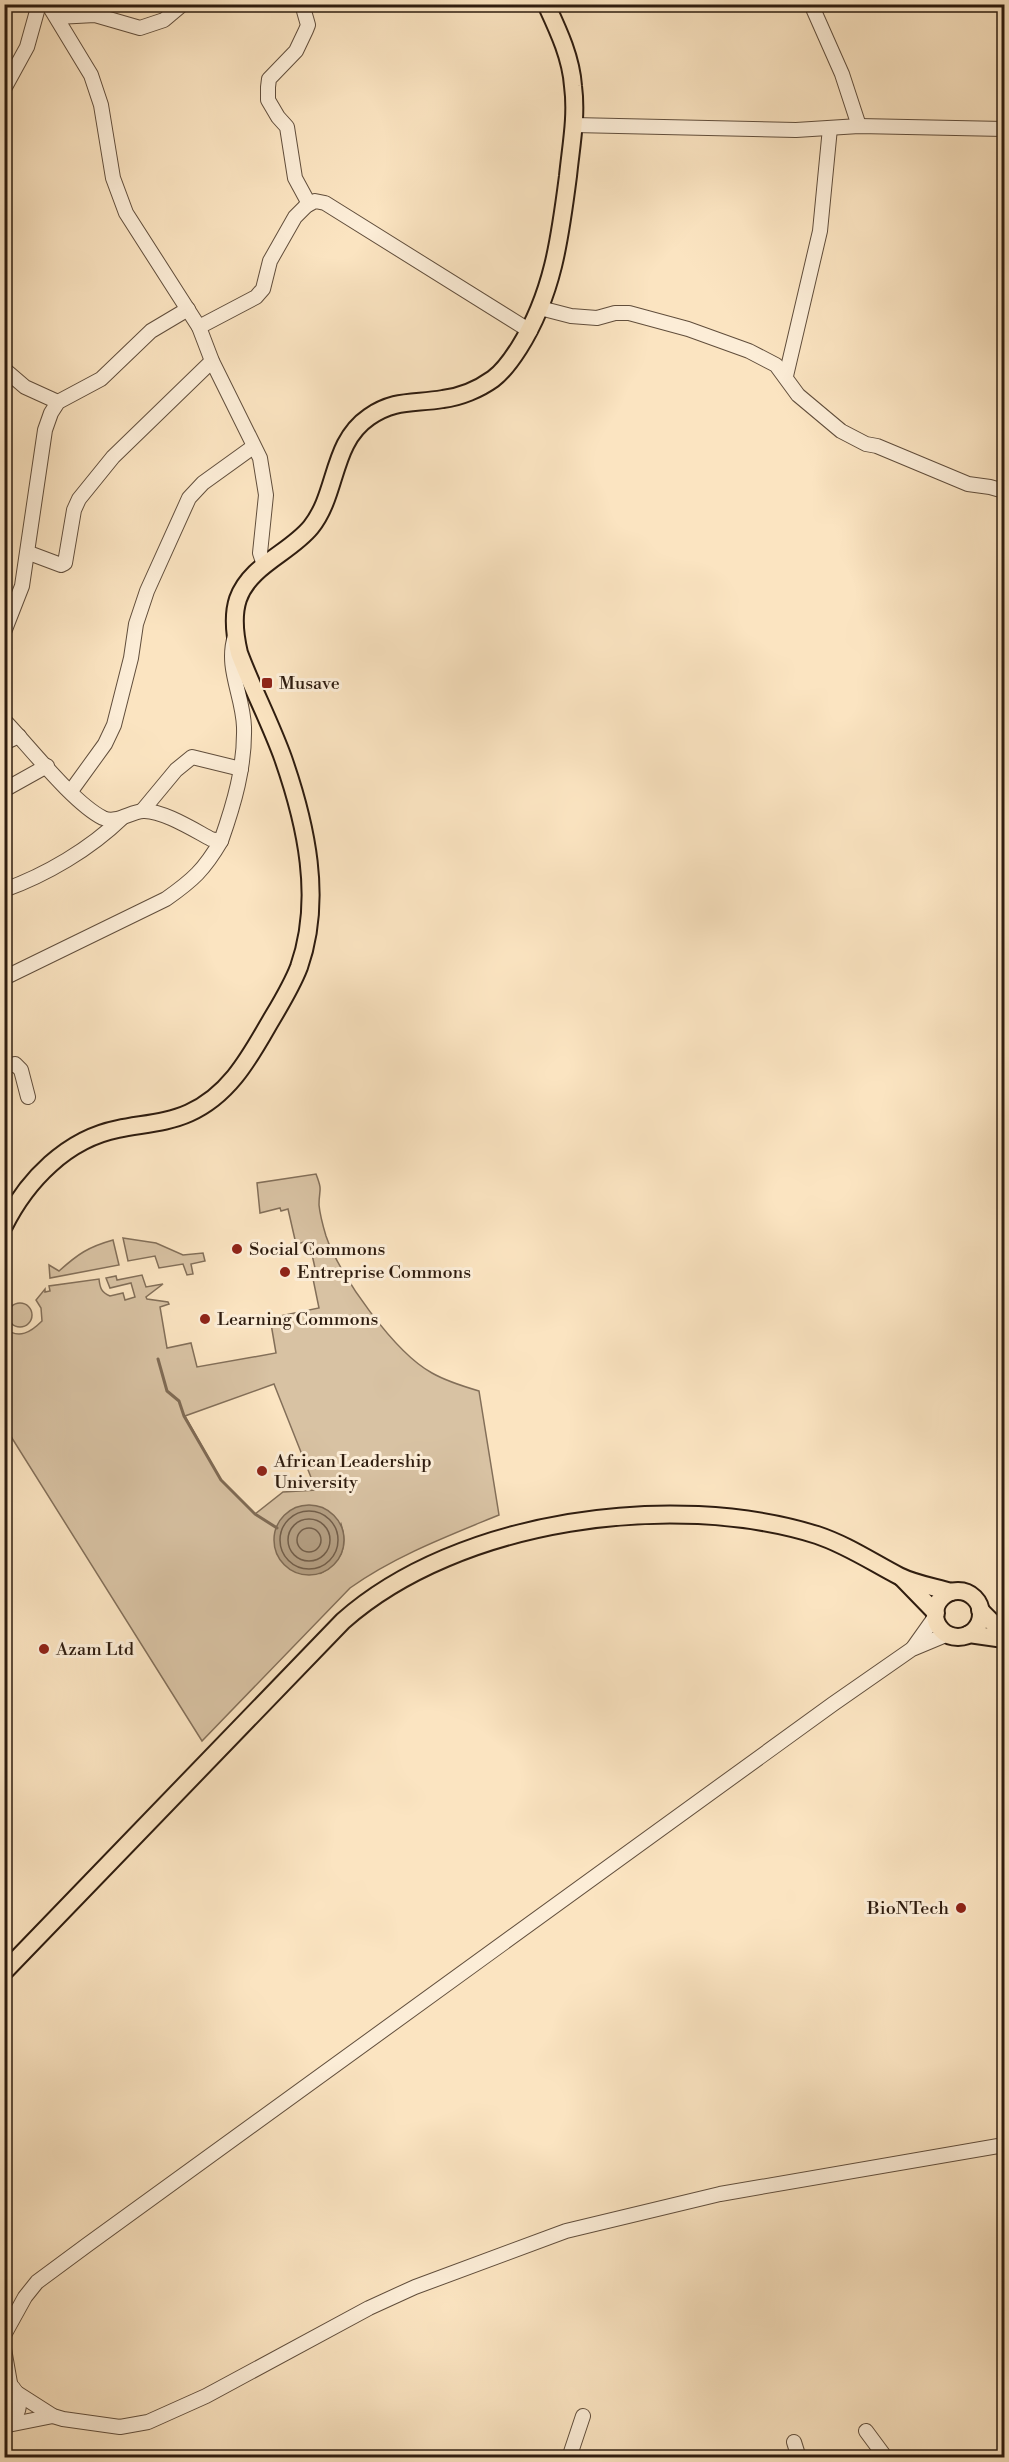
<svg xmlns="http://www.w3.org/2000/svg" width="1009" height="2462" font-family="'Libre Bodoni',serif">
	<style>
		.green { fill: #d8c2a3; stroke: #836f59; stroke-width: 1.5; fill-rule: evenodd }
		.water { fill: #b5a084; stroke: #7f6b55; stroke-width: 1.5 }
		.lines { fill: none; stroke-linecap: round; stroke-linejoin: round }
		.shore { stroke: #725e4a; stroke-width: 1.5 }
		.stream { stroke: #7f6b55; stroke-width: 3 }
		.minor-casing { stroke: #614e3c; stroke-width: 16 }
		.major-casing { stroke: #2e1c0f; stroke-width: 20 }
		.minor { stroke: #fcedd7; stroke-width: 14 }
		.major { stroke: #fbe4c1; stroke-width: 16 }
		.poi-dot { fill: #8f2418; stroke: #fcedd7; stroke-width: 2 }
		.labels { text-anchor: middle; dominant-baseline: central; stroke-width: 6; stroke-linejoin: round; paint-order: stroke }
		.poi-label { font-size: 18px; fill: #2e1c0f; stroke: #fcedd7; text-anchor: start }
	</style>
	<rect width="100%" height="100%" fill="#fbe4c1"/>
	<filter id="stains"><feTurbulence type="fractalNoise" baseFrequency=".00333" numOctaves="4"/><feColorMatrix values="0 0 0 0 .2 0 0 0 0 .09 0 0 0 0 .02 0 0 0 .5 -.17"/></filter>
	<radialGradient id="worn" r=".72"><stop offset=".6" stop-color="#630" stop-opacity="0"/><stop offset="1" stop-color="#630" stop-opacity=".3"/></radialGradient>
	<g class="green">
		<path d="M316 1174C323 1192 319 1188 319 1205 320 1215 323 1226 326 1236 339 1275 395 1353 432 1373 446 1381 462 1386 479 1391L499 1515C448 1536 395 1556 350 1588L202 1741 5 1427 4 1328C19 1340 31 1332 42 1321L41 1308 36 1300 45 1289V1292L50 1291 49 1286 99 1279C100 1288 101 1292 110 1296L123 1293 125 1300 135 1297 131 1283 110 1288 106 1278 116 1276 117 1280 142 1275 146 1287 163 1284 146 1297 147 1299 168 1302 169 1304 160 1307 167 1348 191 1343 197 1367 276 1353 270 1318 319 1308 311 1269 315 1268 309 1241 296 1244 288 1209 281 1211 280 1208 260 1213 257 1183ZM274 1384 316 1490 283 1492 255 1514 221 1480 185 1416ZM341 1524C348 1545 342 1562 321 1573Z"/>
		<polygon points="123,1238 156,1243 183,1255 203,1253 205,1261 191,1264 193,1274 187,1275 183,1264 159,1268 155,1256 128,1261"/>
		<path d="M113 1240 119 1265 50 1278 49 1265 59 1271C78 1254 88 1247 113 1240Z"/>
		<circle cx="20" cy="1315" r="12"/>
	</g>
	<circle class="water" cx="309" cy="1540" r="35"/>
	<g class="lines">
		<g class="shore">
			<circle cx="309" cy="1540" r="29"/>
			<circle cx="309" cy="1540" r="21"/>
			<circle cx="309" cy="1540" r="12"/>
		</g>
		<polyline class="stream" points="158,1359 167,1391 179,1401 184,1416 221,1480 255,1514 277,1528"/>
		<defs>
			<g id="minor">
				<polyline points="48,4 91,75 101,105 113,178 126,213 199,327 212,361 260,458 266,495 260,553 264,565"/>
				<polyline points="302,4 308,25 306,30 296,51 269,79 268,87 268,100 278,117 287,127 295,178 308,202 306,206"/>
				<polyline points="811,4 842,74 859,126"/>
				<polyline points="57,17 95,15 140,28 164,20 183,4"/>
				<polyline points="4,89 27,47 39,4"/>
				<polyline points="574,125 796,130 859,126 1004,129"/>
				<polyline points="540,308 571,316 597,318 615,313 629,313 688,329 749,351 776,365 798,395 841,431 866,444 877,446 968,484 990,487 1004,491"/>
				<polyline points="199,327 256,297 263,289 270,261 295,217 306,206 315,201 325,203 530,331"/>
				<polyline points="4,369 25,387 58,402"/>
				<polyline points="786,376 820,231 830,128"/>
				<polyline points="29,553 61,565 65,563 74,510 79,499 113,457 212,361"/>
				<polyline points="4,632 22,586 45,430 51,413 58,402 101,379 151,331 188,309"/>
				<path d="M4 720C29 746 73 803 103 818 116 824 130 812 143 811 162 810 194 830 211 839L221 841C234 804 245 767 244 727 243 695 225 668 235 636"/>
				<polyline points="4,743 19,736"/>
				<polyline points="4,790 47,766"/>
				<polyline points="71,791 105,744 114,725 131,658 136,624 147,591 189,498 203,483 253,447"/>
				<polyline points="142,811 176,770 192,757 241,769"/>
				<path d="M4 890C46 875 90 849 122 818"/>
				<path d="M4 978 166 899C193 880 204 870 221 841"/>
				<polyline points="4,1067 15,1064 21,1070 28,1097"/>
				<polyline points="913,1648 935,1617"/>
				<polyline points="4,2335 25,2297 37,2282 87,2245 833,1704 912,1649 948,1634"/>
				<polyline points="4,2349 10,2383"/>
				<path d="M4 2380C23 2392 25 2415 4 2426"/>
				<polyline points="17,2393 53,2416 63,2419 120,2427 148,2422 206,2396 369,2308 415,2287 566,2231 720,2194 1004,2145"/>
				<polyline points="8,2425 53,2416"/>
				<polyline points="866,2431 886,2458"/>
				<polyline points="794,2442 799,2458"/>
				<polyline points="569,2458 583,2416"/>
			</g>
			<g id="major">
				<path d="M4 1226C27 1180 67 1139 118 1129 142 1124 167 1123 189 1113 227 1096 247 1062 267 1027 278 1008 291 988 299 967 323 899 306 824 283 758 270 722 252 688 239 653 235 636 232 617 238 599 250 565 290 553 311 527 338 493 331 443 369 417 395 399 414 404 443 399 460 397 479 389 493 379 504 371 512 359 519 348 553 294 560 238 568 176 571 146 577 116 573 86 571 57 558 30 546 4"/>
				<polyline points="902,1578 936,1613"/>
				<circle cx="958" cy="1614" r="23"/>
				<polyline points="980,1610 1004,1634"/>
				<polyline points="969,1634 1004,1639"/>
				<path d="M4 1972 343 1621C458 1519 673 1490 817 1535 847 1545 872 1562 899 1576 915 1584 934 1587 951 1592"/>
			</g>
		</defs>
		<use href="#minor" class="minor-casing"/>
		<use href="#major" class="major-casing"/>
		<use href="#minor" class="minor"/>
		<use href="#major" class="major"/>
	</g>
	<g class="poi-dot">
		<rect x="261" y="677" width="12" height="12" rx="3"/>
		<circle cx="237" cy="1249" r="6"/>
		<circle cx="285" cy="1272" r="6"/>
		<circle cx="205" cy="1319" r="6"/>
		<circle cx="262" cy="1471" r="6"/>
		<circle cx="44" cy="1649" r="6"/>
		<circle cx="961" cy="1908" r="6"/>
	</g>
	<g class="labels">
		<g class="poi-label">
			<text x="279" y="683">Musave</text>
			<text x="249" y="1249">Social Commons</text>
			<text x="297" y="1272">Entreprise Commons</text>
			<text x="217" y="1319">Learning Commons</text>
			<text x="274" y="1461">African Leadership<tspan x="274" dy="21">University</tspan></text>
			<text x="56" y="1649">Azam Ltd</text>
			<text x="949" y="1908" text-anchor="end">BioNTech</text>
		</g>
	</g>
	<rect width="1009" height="2462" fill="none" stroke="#fbe4c1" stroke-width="24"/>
	<rect x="6" y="6" width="997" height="2450" fill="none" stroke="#2e1c0f" stroke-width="3"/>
	<rect x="12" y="12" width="985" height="2438" fill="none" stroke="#2e1c0f" stroke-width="1.5"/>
	<rect width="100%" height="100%" filter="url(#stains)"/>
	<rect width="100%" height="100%" fill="url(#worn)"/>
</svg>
